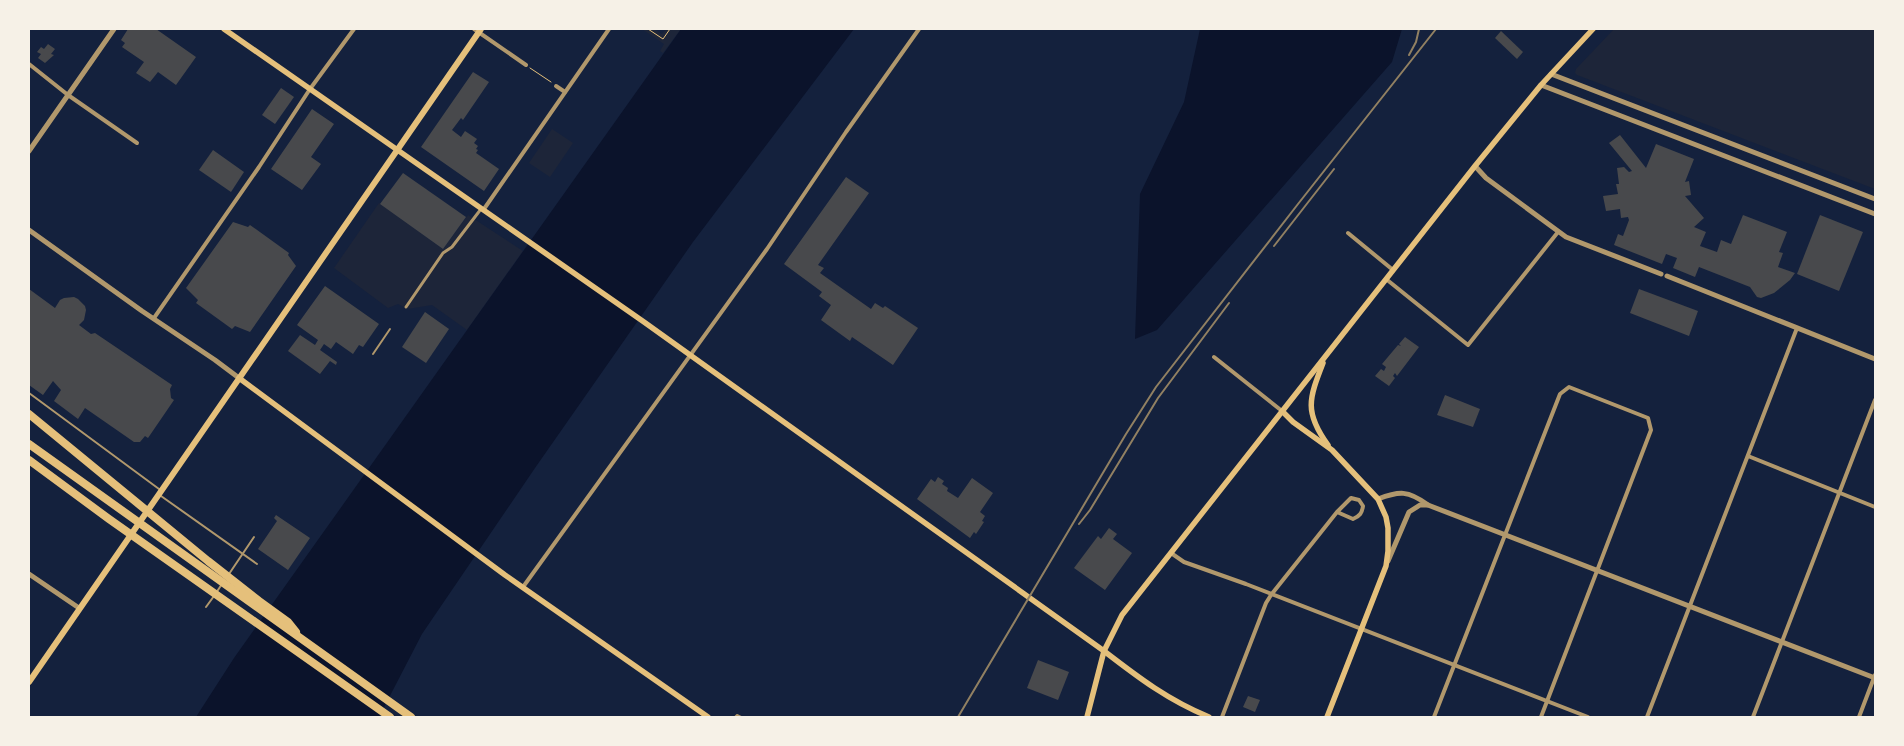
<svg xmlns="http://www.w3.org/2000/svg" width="1904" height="746" font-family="Montserrat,sans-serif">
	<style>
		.green { fill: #1d2539 }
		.water { fill: #0b132b }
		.building { fill: #48494c }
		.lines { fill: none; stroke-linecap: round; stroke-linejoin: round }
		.path { stroke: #e5c07b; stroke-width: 1 }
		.service { stroke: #b1986c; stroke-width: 2 }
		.pedestrian { stroke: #b1986c; stroke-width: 3 }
		.minor { stroke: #b1986c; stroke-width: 4 }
		.tertiary { stroke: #b1986c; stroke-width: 5 }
		.secondary { stroke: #e5c07b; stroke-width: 5.5 }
		.primary { stroke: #e5c07b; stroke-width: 6 }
		.motorway { stroke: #e5c07b; stroke-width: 8 }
		.rail { stroke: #918062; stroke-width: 2 }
	</style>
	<rect width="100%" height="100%" fill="#14213d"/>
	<g class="green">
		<polygon points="642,29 654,29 662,34 666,29 681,29 663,53 660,51 664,44"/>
		<polygon points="1614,29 1875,29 1875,189 1577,75 1575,73 1576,69"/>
		<polygon points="552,129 573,143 550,177 529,163"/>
		<polygon points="379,203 443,249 468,215 523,251 467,330 432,305 408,309 398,304 388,308 334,268"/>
	</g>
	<g class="water">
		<polygon points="681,29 854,29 693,242 535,468 422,634 379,717 196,717 234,658"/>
		<polygon points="1200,29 1402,29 1392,62 1157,330 1135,339 1140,194 1184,102"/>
	</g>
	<g class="building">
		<polygon points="128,29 156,29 196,57 176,85 158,72 150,82 136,73 144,62 122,47 125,43 121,40"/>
		<polygon points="1501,31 1523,52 1517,59 1495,38"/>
		<polygon points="48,44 55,49 51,54 54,55 45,63 38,58 41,54 37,52 41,47 44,49"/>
		<polygon points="473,72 489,82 463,120 461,118 452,130 461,137 465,131 477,139 474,143 478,146 476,149 478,150 476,153 499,169 484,191 421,147"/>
		<polygon points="281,88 294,97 275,124 262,115"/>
		<polygon points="312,109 334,124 311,157 321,164 302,190 271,169"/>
		<polygon points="1620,135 1646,168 1656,144 1694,159 1685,182 1689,181 1691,195 1685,196 1704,218 1694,227 1706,232 1700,246 1717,252 1721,240 1731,244 1743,215 1787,232 1779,252 1783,253 1778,267 1795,273 1790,280 1774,293 1761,298 1757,297 1750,287 1699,267 1695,277 1673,268 1677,258 1666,254 1662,264 1614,245 1618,234 1623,236 1629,220 1628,217 1621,218 1620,209 1606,211 1603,196 1618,194 1616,184 1619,184 1617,168 1624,167 1629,172 1632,171 1609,143"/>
		<polygon points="213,150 244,172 231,192 199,170"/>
		<polygon points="403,173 466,217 443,249 380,204"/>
		<polygon points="846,177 869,193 818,265 824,268 820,273 871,309 875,303 883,308 885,306 918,328 893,365 852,337 850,341 821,320 831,305 819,296 822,292 784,264"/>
		<polygon points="1820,215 1863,232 1839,291 1797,274"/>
		<polygon points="233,222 248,227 250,225 289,253 288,255 296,266 250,332 235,326 232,329 196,303 198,300 186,288"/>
		<polygon points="325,286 379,324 363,347 359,345 353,354 336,342 331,349 324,344 320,350 337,362 336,365 330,361 320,374 288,351 300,335 315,345 318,340 297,325"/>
		<polygon points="29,289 55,308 60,300 64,298 74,297 78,299 85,306 86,310 84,320 79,325 91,334 95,333 172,385 170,389 171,398 174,400 148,438 145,436 140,442 134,442 85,408 78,419 54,401 61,390 53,381 43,395 29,385"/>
		<polygon points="1639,289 1698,311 1689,336 1630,313"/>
		<polygon points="425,312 449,329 426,363 402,347"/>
		<polygon points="1405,337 1419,347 1397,376 1395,373 1393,376 1395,378 1389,386 1375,376 1381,369 1384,371 1386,367 1382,364 1398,345 1401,346 1399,344"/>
		<polygon points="1445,395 1480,409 1473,427 1437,415"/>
		<polygon points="938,477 944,481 942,484 948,488 947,491 958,498 972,478 993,493 980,512 985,516 982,521 984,522 976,534 974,532 970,538 917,499 931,479 935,482"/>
		<polygon points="276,515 310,538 288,570 258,549 277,521 274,518"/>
		<polygon points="1109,528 1117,534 1113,539 1132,553 1105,590 1074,568 1098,536 1101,539"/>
		<polygon points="1038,660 1069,672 1058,700 1027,688"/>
		<polygon points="1248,696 1260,700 1255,712 1243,707"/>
	</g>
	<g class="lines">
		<g class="path">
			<polyline points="648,29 663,39 670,29"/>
			<polyline points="530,68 551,82"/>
		</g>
		<g class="service">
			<polyline points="373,354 390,329"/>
			<polyline points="29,393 159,489"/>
			<polyline points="161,496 257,564"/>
			<polyline points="229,574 254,537"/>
			<polyline points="216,593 222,584"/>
			<polyline points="206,607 214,596"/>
			<polyline points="735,717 737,715 741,717"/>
		</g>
		<polyline class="pedestrian" points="406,307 443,253 452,247 481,209"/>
		<g class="minor">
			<polyline points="474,29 526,65"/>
			<polyline points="29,64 68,95 137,143"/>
			<polyline points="556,86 565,92"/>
			<polyline points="484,209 609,29"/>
			<polyline points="1348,233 1393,270"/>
			<polyline points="1386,279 1468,345 1558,232"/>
			<polyline points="154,318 259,167 310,89 354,29"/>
			<polyline points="1214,357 1282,411"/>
			<polyline points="1748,456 1875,507"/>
			<polyline points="1171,553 1184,562 1246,584 1588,717"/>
			<polyline points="523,587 767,249 846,132 919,29"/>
			<path d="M1222 717 1266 603 1271 595 1337 512 1351 498 1359 500 1363 506C1362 513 1360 516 1353 519L1337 512"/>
			<polyline points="1434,717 1560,394 1569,387 1648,418 1651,430 1541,717"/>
			<polyline points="1647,717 1797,328"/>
			<polyline points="1753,717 1875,400"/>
			<polyline points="1859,717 1875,675"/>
		</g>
		<g class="tertiary">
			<polyline points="1551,74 1875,199"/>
			<polyline points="1541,85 1875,214"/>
			<polyline points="29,151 114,29"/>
			<polyline points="1475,166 1486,178 1566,237 1661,274"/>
			<polyline points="29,230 142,311 215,360 239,378"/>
			<polyline points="1667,276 1875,359"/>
			<path d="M1378 499C1399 491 1408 490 1428 505L1875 678"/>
			<polyline points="1388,561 1409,512 1420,505 1428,505"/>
			<polyline points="29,574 79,608"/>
		</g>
		<g class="secondary">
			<path d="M224 29 644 322 1104 651C1139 678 1168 700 1209 717"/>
			<path d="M1323 363C1309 399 1304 412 1328 445"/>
			<polyline points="239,378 505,575 708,717"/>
			<polyline points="1282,411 1293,422 1332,450 1378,499 1386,517 1388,528 1388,551 1386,566 1327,717"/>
			<polyline points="1087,717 1104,651 1122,615 1475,166 1541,85 1593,29"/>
		</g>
		<polyline class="primary" points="29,682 481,29"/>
		<g class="motorway">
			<polyline points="29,414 208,561 259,601 288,622 296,632"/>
			<polyline points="29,444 411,717"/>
			<polyline points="29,460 109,519 390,717"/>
		</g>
		<g class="rail">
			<polyline points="1409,55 1416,42 1419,29"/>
			<polyline points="1274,246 1334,169"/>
			<polyline points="1079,524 1090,510 1158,398 1229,303"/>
			<polyline points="958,717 1126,434 1156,387 1298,204 1436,29"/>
		</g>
	</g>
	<rect width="1904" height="746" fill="none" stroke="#f6f1e7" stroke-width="60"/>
</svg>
